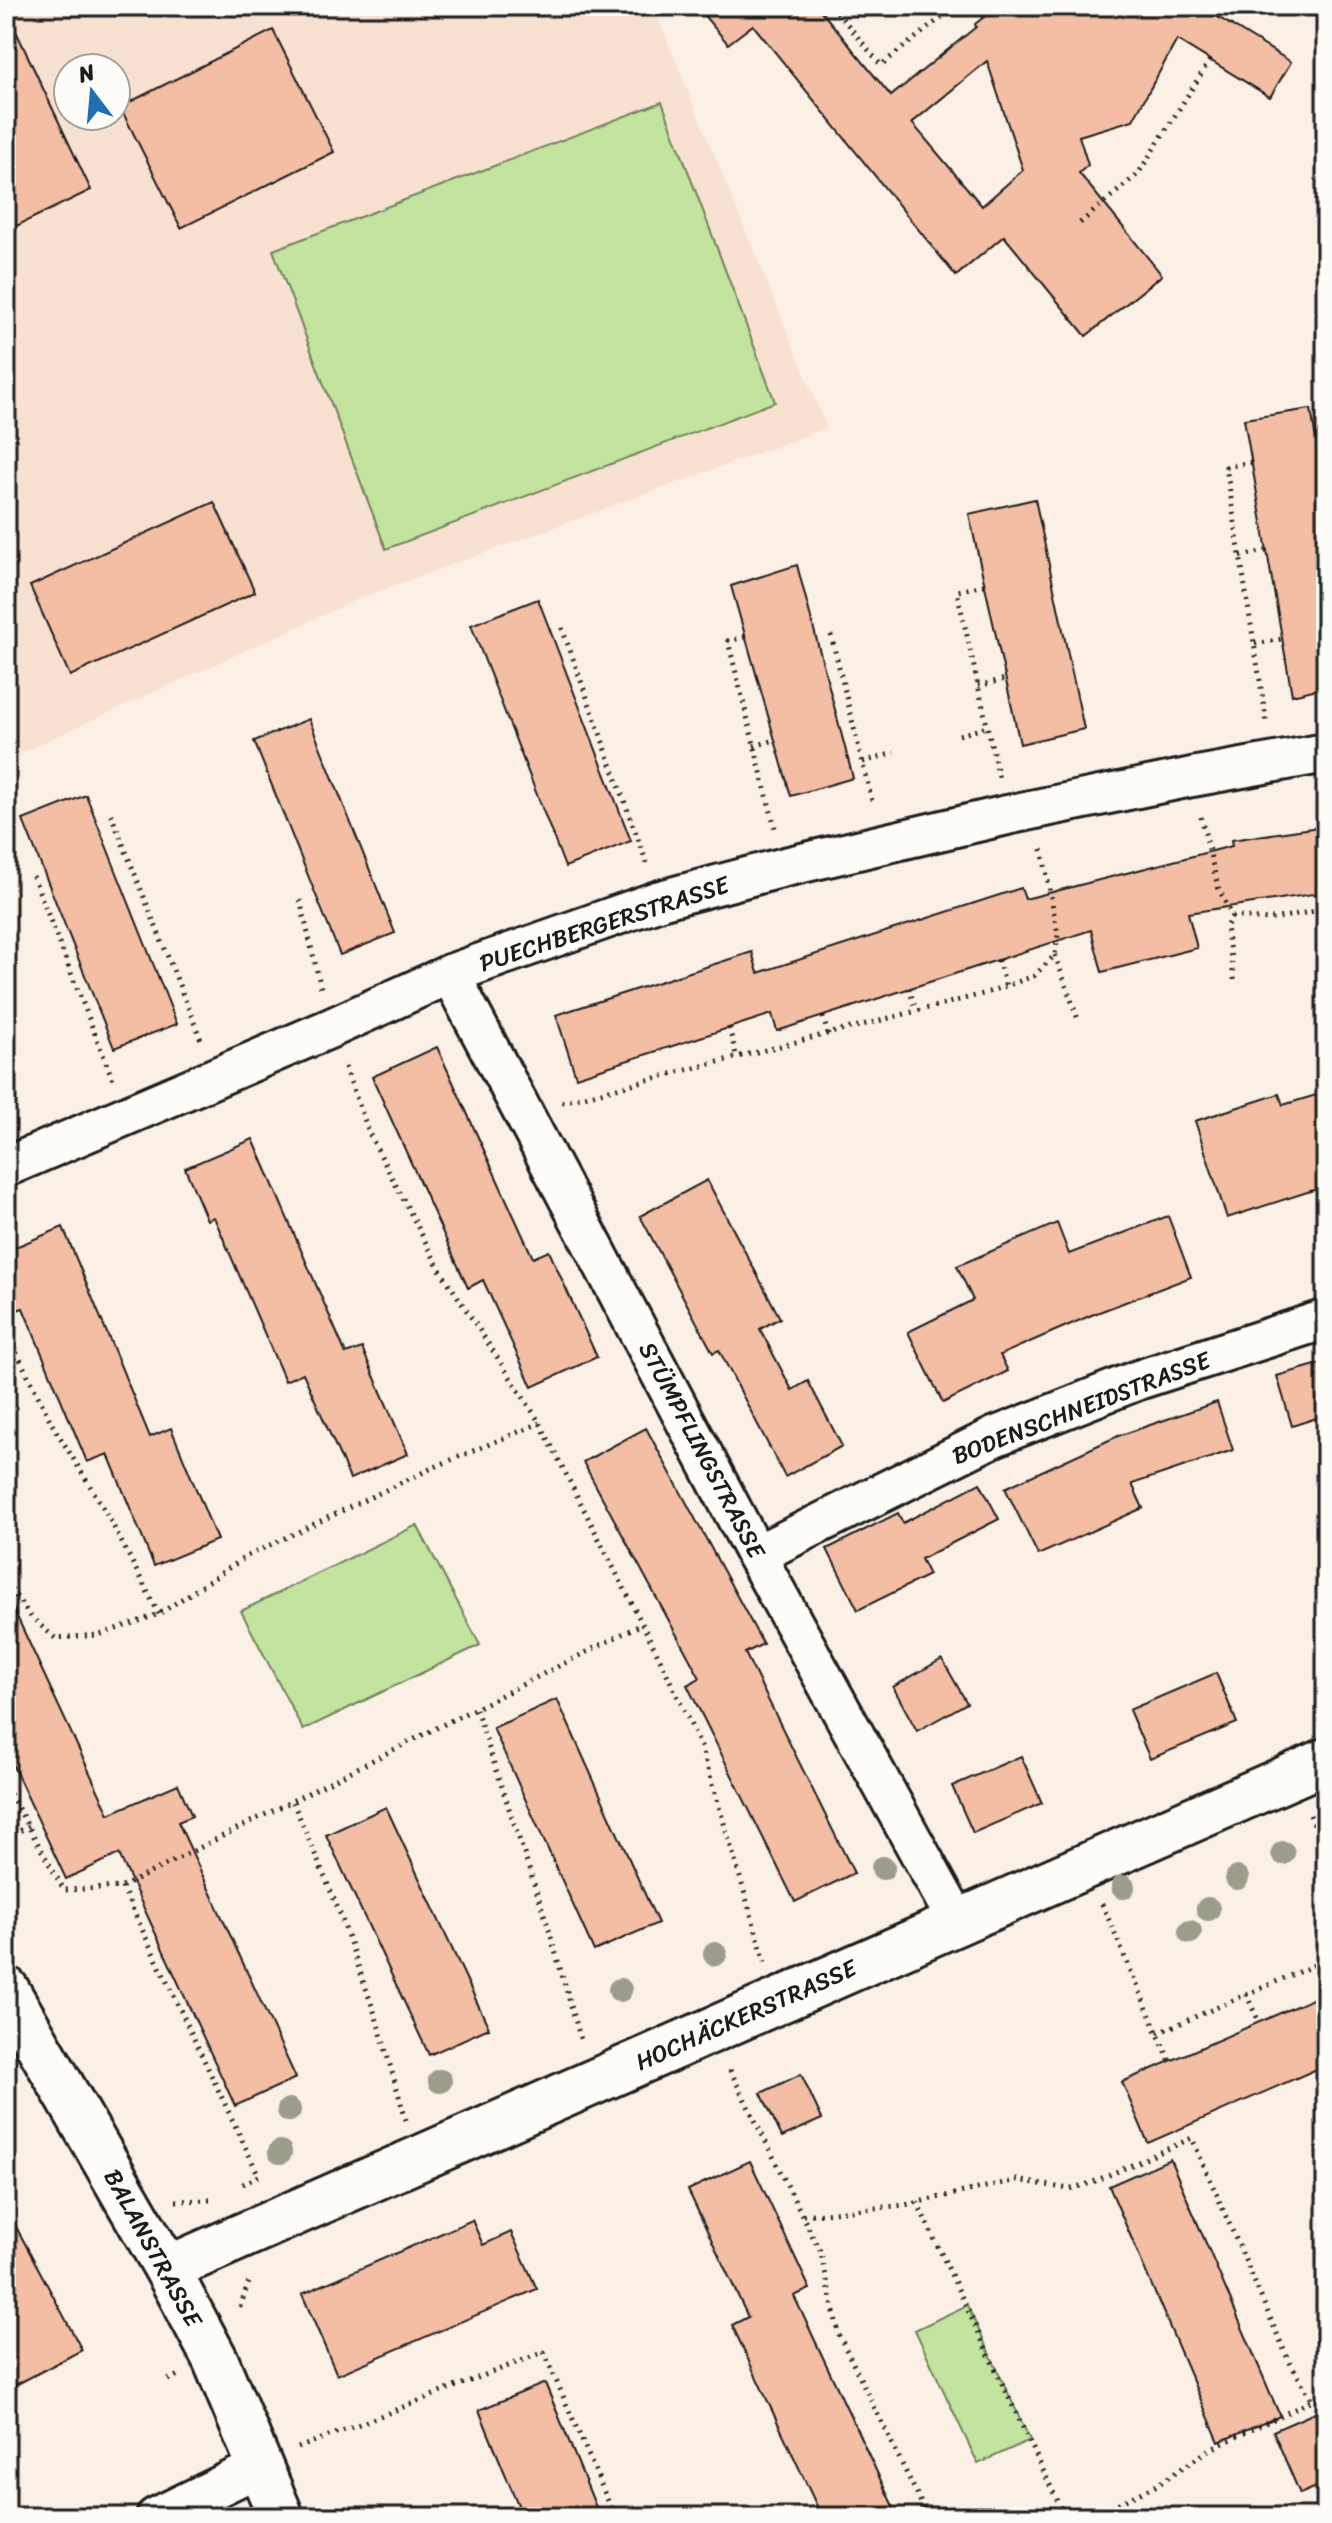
<svg xmlns="http://www.w3.org/2000/svg" width="1332" height="2523" font-family="Sriracha,sans-serif">
	<style>
		.built { fill: #f9e1d2; fill-rule: evenodd }
		.green { fill: #c2e49e; stroke: #6f805d; stroke-width: 2 }
		.building { fill: #f3bea4; stroke: #1c1c1c; stroke-width: 2; fill-rule: evenodd }
		.lines { fill: none; stroke-linecap: round; stroke-linejoin: round }
		.street-casing { stroke: #1c1c1c; stroke-width: 44 }
		.secondary-casing { stroke: #1c1c1c; stroke-width: 50 }
		.path { stroke: #1c1c1c; stroke-width: 5; stroke-dasharray: 2 6; stroke-linecap: butt }
		.street { stroke: #fdfcf7; stroke-width: 38 }
		.secondary { stroke: #fdfcf7; stroke-width: 44 }
		.tree { fill: #9c9c8c }
		.labels { text-anchor: middle; dominant-baseline: central; stroke-width: 8; stroke-linejoin: round; paint-order: stroke }
		.street-label { font-size: 24px; fill: #1c1c1c; stroke: #fdfcf7 }
	</style>
	<rect width="100%" height="100%" fill="#fbf0e6"/>
	<filter id="ink" filterUnits="userSpaceOnUse"><feTurbulence type="fractalNoise" baseFrequency=".0125" numOctaves="2"/><feDisplacementMap in="SourceGraphic" scale="16" xChannelSelector="R" yChannelSelector="G"/><feConvolveMatrix kernelMatrix="1 2 1 2 8 2 1 2 1" color-interpolation-filters="sRGB"/></filter>
	<g filter="url(#ink)">
		<path class="built" d="M6 6H653L827 428 360 598 6 760ZM68 68H116V116H68Z"/>
		<g class="green">
			<polygon points="662,102 775,402 386,549 273,250"/>
			<polygon points="417,1525 480,1645 303,1730 241,1611"/>
			<polygon points="967,2305 1030,2440 978,2464 915,2330"/>
		</g>
		<g class="building">
			<path d="M696 6H817L891 96 976 27 975 24 998 6H1200L1291 62 1270 97 1177 40 1133 120 1079 136 1088 165 1079 173 1162 275 1086 336 1004 236 956 276 753 25 728 44ZM987 61 1023 170 982 206 912 123Z"/>
			<polygon points="6,10 91,190 6,231"/>
			<polygon points="273,30 334,152 181,228 120,107"/>
			<polygon points="1311,409 1326,499 1326,687 1292,695 1244,419"/>
			<polygon points="1035,499 1084,729 1020,744 969,514"/>
			<polygon points="214,502 255,592 70,676 30,586"/>
			<polygon points="797,565 853,778 791,796 731,586"/>
			<polygon points="538,599 631,841 565,867 471,625"/>
			<polygon points="309,719 395,933 340,955 254,741"/>
			<polygon points="86,795 177,1024 114,1048 23,820"/>
			<polygon points="1326,826 1326,892 1188,913 1197,948 1102,972 1091,930 777,1031 772,1014 576,1077 556,1015 752,952 758,973 1021,888 1025,899 1232,846 1231,840"/>
			<polygon points="437,1047 533,1258 549,1251 597,1357 532,1387 483,1280 468,1288 372,1077"/>
			<polygon points="1326,1092 1326,1186 1227,1218 1195,1121 1279,1094 1283,1105"/>
			<polygon points="253,1139 346,1354 362,1348 408,1454 350,1479 303,1373 285,1381 214,1217 207,1220 185,1168"/>
			<polygon points="707,1180 780,1318 760,1329 792,1390 808,1381 842,1446 785,1477 719,1350 713,1353 640,1216"/>
			<polygon points="1168,1216 1191,1277 1094,1314 1000,1355 1008,1371 943,1403 908,1332 973,1300 957,1266 1057,1223 1069,1254"/>
			<polygon points="63,1227 150,1437 171,1428 217,1540 154,1566 108,1454 87,1462 23,1308 17,1310 6,1284 6,1251"/>
			<polygon points="1326,1362 1326,1415 1292,1426 1277,1376"/>
			<polygon points="1217,1402 1233,1450 1132,1484 1143,1508 1038,1555 1005,1488 1118,1436"/>
			<polygon points="646,1428 763,1644 745,1653 854,1873 795,1902 687,1685 700,1678 583,1462"/>
			<polygon points="980,1483 999,1519 921,1559 929,1575 858,1610 827,1549 898,1513 903,1523"/>
			<polygon points="6,1593 109,1814 178,1784 192,1816 178,1822 296,2078 235,2106 119,1854 66,1879 6,1751"/>
			<polygon points="942,1659 967,1703 917,1731 893,1687"/>
			<polygon points="1216,1673 1237,1723 1150,1759 1129,1710"/>
			<polygon points="557,1699 658,1923 594,1951 493,1728"/>
			<polygon points="1021,1756 1042,1803 973,1833 952,1786"/>
			<polygon points="386,1807 489,2028 429,2055 326,1835"/>
			<polygon points="1326,1993 1326,2065 1148,2143 1122,2082"/>
			<polygon points="801,2074 822,2119 782,2137 761,2093"/>
			<polygon points="1170,2159 1280,2416 1219,2442 1109,2186"/>
			<polygon points="750,2161 810,2289 794,2296 898,2517 822,2517 732,2325 748,2317 688,2190"/>
			<polygon points="6,2208 82,2350 6,2390"/>
			<polygon points="472,2220 483,2245 511,2232 537,2289 337,2375 302,2294"/>
			<polygon points="545,2383 564,2429 600,2517 523,2517 492,2442 479,2410"/>
			<polygon points="1326,2408 1326,2483 1300,2494 1273,2431"/>
		</g>
		<g class="lines">
			<defs>
				<g id="street">
					<polyline points="450,974 756,1555 958,1923"/>
					<polyline points="6,1167 331,1028 450,974 660,900 785,867 1007,815 1192,777 1326,753"/>
					<polyline points="756,1555 994,1437 1138,1380 1326,1319"/>
					<polyline points="156,2517 261,2466"/>
				</g>
				<g id="secondary">
					<polyline points="6,1989 167,2269 215,2359 281,2517"/>
					<polyline points="167,2269 1326,1761"/>
				</g>
			</defs>
			<use href="#street" class="street-casing"/>
			<use href="#secondary" class="secondary-casing"/>
			<g class="path">
				<polyline points="832,6 881,65 956,6"/>
				<polyline points="1230,25 1240,6"/>
				<polyline points="1080,223 1138,174 1210,60"/>
				<polyline points="1251,462 1226,467 1267,725"/>
				<polyline points="1241,556 1266,551"/>
				<polyline points="984,585 957,591 999,779"/>
				<polyline points="562,628 647,864"/>
				<polyline points="831,635 873,805"/>
				<polyline points="745,637 728,641 775,828"/>
				<polyline points="1255,644 1282,639"/>
				<polyline points="978,686 1005,679"/>
				<polyline points="959,735 987,727"/>
				<polyline points="754,746 775,740"/>
				<polyline points="863,762 894,753"/>
				<polyline points="111,814 201,1040"/>
				<polyline points="1201,817 1218,887 1232,916 1267,920 1326,909"/>
				<polyline points="33,876 113,1080"/>
				<polyline points="300,900 321,988"/>
				<polyline points="1232,916 1226,927 1235,984"/>
				<polyline points="1055,955 1079,1022"/>
				<polyline points="998,960 1006,986"/>
				<polyline points="909,988 916,1011"/>
				<polyline points="823,1017 828,1035"/>
				<polyline points="729,1028 737,1058"/>
				<polyline points="345,1067 370,1135 439,1268 540,1423 660,1659 702,1749 765,1962"/>
				<polyline points="562,1102 983,994 1034,976 1055,955 1058,935 1042,849"/>
				<polyline points="6,1331 52,1424 106,1512 159,1614"/>
				<polyline points="6,1583 32,1618 55,1638 99,1635 159,1614 247,1556 432,1468 540,1423"/>
				<polyline points="476,1709 546,1920 581,2040"/>
				<polyline points="6,1787 64,1890 122,1887 642,1624"/>
				<polyline points="293,1802 339,1911 376,2017 406,2120"/>
				<polyline points="1310,1815 1326,1851"/>
				<polyline points="6,1838 29,1826"/>
				<polyline points="122,1887 259,2176 239,2186"/>
				<polyline points="1102,1904 1170,2062"/>
				<polyline points="1246,1994 1259,2022"/>
				<polyline points="1158,2033 1326,1960"/>
				<polyline points="730,2070 821,2253 839,2335 928,2517"/>
				<polyline points="176,2201 210,2200"/>
				<polyline points="917,2202 1065,2517"/>
				<polyline points="803,2215 905,2205 1017,2180 1069,2189 1091,2183 1192,2138 1288,2359 1313,2402"/>
				<polyline points="240,2307 249,2282"/>
				<polyline points="168,2380 178,2375"/>
				<polyline points="298,2448 544,2352 615,2517"/>
				<polyline points="1089,2517 1155,2486 1209,2450 1326,2394"/>
			</g>
			<use href="#street" class="street"/>
			<use href="#secondary" class="secondary"/>
		</g>
		<g class="tree">
			<circle cx="1283" cy="1853" r="12"/>
			<circle cx="883" cy="1868" r="12"/>
			<circle cx="1237" cy="1878" r="12"/>
			<circle cx="1123" cy="1887" r="12"/>
			<circle cx="1208" cy="1909" r="12"/>
			<circle cx="1190" cy="1932" r="12"/>
			<circle cx="715" cy="1954" r="12"/>
			<circle cx="620" cy="1990" r="12"/>
			<circle cx="440" cy="2081" r="12"/>
			<circle cx="289" cy="2110" r="12"/>
			<circle cx="280" cy="2152" r="12"/>
		</g>
	</g>
	<g class="labels">
		<g class="street-label">
			<text transform="translate(604 924) rotate(-18)">PUECHBERGERSTRASSE</text>
			<text transform="translate(1081 1408) rotate(-21)">BODENSCHNEIDSTRASSE</text>
			<text transform="translate(702 1450) rotate(62)">STÜMPFLINGSTRASSE</text>
			<text transform="translate(746 2015) rotate(-24)">HOCHÄCKERSTRASSE</text>
			<text transform="translate(153 2248) rotate(61)">BALANSTRASSE</text>
		</g>
	</g>
	<rect width="1332" height="2523" fill="none" stroke="#fdfcf7" stroke-width="32"/>
	<rect x="16" y="16" width="1300" height="2491" fill="none" stroke="#1c1c1c" stroke-width="3" filter="url(#ink)"/>
	<g transform="translate(92 92) rotate(344)"><circle r="38" fill="#fdfcf7" stroke="#a3a29f" stroke-width="2"/>
	<path d="M0-6L14 30L0 20L-14 30Z" fill="#1f6fb2"/>
	<text y="-12" font-size="22" font-weight="bold" text-anchor="middle" fill="#1c1c1c">N</text>
	</g>
</svg>
